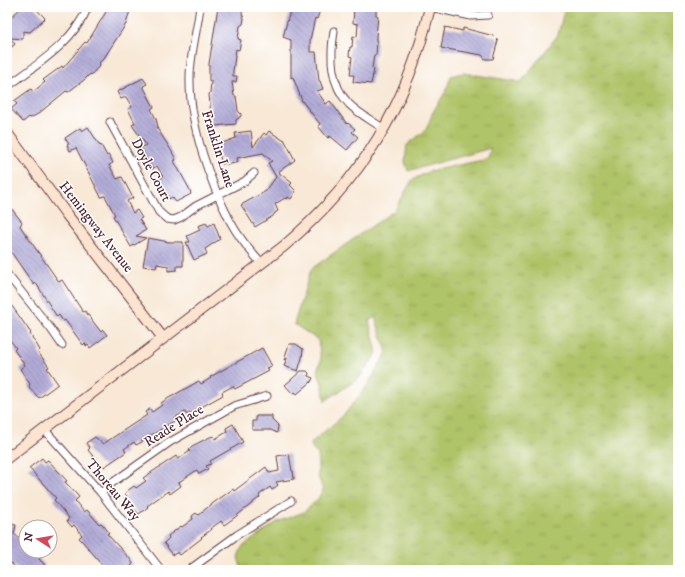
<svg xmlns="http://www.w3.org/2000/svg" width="685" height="577" font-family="'IM FELL DW Pica',serif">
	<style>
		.grass { fill: url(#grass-tufts); stroke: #7c7149 }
		.building { fill: url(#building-back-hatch) }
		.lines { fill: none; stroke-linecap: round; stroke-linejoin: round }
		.minor-casing { stroke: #643d44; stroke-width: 9 }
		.secondary-casing { stroke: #643d44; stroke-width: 12 }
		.minor { stroke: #fff; stroke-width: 7 }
		.secondary { stroke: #fde4d1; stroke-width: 10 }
		.labels { text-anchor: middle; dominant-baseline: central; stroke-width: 3; stroke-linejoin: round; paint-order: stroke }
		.street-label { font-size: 14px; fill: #4a1f2b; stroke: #fff }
	</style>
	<defs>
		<pattern id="grass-tufts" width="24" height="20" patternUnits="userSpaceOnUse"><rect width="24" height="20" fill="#afc367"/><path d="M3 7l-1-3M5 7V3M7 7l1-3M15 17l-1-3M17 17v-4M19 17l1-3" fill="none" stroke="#98a75a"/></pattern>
		<pattern id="building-back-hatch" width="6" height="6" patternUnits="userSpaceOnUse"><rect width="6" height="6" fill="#b1abd7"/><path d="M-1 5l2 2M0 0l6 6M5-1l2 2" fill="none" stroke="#928baf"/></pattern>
	</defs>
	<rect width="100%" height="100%" fill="#fff"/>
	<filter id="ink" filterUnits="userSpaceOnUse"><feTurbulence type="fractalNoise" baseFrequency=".025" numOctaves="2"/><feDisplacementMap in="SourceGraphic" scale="8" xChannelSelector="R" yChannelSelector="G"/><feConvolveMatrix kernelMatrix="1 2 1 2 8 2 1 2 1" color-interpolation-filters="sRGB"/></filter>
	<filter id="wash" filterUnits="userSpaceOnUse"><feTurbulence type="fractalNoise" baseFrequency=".012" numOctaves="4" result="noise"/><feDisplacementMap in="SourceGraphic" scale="16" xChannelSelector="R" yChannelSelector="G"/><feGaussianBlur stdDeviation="0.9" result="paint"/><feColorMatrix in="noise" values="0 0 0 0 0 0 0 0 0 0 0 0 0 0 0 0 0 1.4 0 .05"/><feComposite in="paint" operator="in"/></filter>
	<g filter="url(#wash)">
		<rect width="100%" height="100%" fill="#f8e8d5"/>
		<polygon class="grass" points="565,7 678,7 678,570 250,570 241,567 238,557 242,547 277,522 304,512 318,499 323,490 318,476 318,454 313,450 311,443 344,415 367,386 387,352 375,317 369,321 377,353 359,378 325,401 322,383 317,371 321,360 318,340 294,324 311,269 395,210 412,180 430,171 488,159 491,148 408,171 405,162 407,145 426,130 433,112 446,91 451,76 463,73 521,82 558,35"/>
		<g id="blocks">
			<g class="building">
				<polygon points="22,7 34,7 45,18 30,32 23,31 23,39 10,38 15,44 7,51 7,21"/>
				<polygon points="109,7 131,7 126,24 104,58 99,63 100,65 91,75 90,74 84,80 68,92 66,91 38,114 30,118 29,117 23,122 11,109 17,104 14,101 31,89 33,92 45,82 43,80 62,66 63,68 85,42 87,43"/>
				<polygon points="218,7 243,7 242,14 244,18 243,24 240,26 238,39 241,40 239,50 236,49 233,71 233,76 237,76 236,82 232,82 234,96 236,96 238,111 241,114 241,116 236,120 236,124 214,126 212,126 209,94 210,93 211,81 209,81 209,64"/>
				<polygon points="291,7 310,7 320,10 317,19 315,18 310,40 310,52 316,52 319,81 320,81 323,89 317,91 326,104 330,101 347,124 348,123 355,129 352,132 358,137 347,150 330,136 328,138 318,126 320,124 302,101 293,77 291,78 291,40 283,37"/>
				<polygon points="354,7 376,7 376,15 378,16 376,36 376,42 377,42 376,55 374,55 372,68 374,69 371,84 353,82 354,75 350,75 352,57 349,56 350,47 352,47 353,36 357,37 358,24 353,23"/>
				<polygon points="445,27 463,31 463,28 494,36 498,40 493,59 485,59 482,55 441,48"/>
				<polygon points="143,78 147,84 143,86 154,107 151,109 156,119 158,127 157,128 171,150 176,160 174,161 190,190 191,194 176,202 172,197 169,199 158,180 163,177 157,166 152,169 141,148 146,145 132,125 135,123 128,109 132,107 126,97 121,99 117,92"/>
				<polygon points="88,127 100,146 101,145 107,156 109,155 113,163 109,165 117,179 122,177 133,198 127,201 133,213 137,210 142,218 139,219 146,230 136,236 146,238 131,247 113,216 115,215 105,196 101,197 76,148 70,151 67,145 69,144 65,138 80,128 82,131"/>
				<polygon points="251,131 253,147 264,133 266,135 269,131 283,140 284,139 295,160 278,172 292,183 290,185 296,191 291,199 288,197 287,199 285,198 275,204 278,211 275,213 273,216 255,227 241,205 266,191 276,177 268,163 272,161 263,153 237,158 238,162 227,165 226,163 222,164 217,145 236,138 235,133"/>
				<polygon points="7,203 22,222 20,226 22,229 59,282 62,280 83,312 85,311 101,332 103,330 107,335 90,348 88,345 86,346 85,343 83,345 65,320 63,321 59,315 57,317 36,283 34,285 11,252 10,252 7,248"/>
				<polygon points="206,223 208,226 214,223 220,239 205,249 207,254 194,260 186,242 190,242 187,236 200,230 198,226"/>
				<polygon points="148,238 169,242 183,242 183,266 177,266 177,270 168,271 168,266 157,264 156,268 143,266"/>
				<polygon points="7,299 31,333 30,334 40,350 38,352 49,367 47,368 58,384 39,398 29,387 30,384 20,369 25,365 14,350 16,348 7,336"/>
				<polygon points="289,344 296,344 303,349 302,358 298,371 284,366 287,358 284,360"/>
				<polygon points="262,348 272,366 267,368 269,371 235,389 233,386 222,392 223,395 187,415 185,412 173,418 175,421 172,423 146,438 147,439 140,443 136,445 134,442 124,449 126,452 104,467 102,464 100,465 88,450 90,448 86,443 95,437 103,444 147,415 145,412 150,409 152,412 162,405 161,403 167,399 199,381 201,384 211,378 210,377"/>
				<polygon points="301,371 307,371 309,373 308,376 313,378 311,382 297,394 295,392 293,394 285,385"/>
				<polygon points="256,416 272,416 272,420 278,426 277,433 271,430 252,430 252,421 256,421"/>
				<polygon points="233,424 243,442 210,461 211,464 206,466 208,469 199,474 197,470 179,482 179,483 181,486 170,494 168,491 147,506 148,507 139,514 124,498 127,496 125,494 127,491 134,486 136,488 146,481 143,478 176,456 178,459 190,451 189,449 192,446 210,437 214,436 215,439 227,432 226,428"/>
				<polygon points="289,454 292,471 293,471 294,479 276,482 278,485 272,490 270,487 259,495 260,497 234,518 224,525 221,521 210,529 211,530 201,537 202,538 180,555 178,552 173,555 164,543 169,538 168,536 181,526 182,527 193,519 192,516 196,513 198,515 212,504 233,489 234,491 266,467 269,473 279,471 277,456"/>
				<polygon points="42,458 45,462 48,460 67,481 65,482 79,497 75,501 84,512 87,510 99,524 101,523 104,526 109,533 107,534 131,560 133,564 130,567 132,570 107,570 82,541 79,538 82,535 74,525 72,527 67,521 69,518 54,500 56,498 29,468"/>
				<polygon points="7,524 16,525 14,534 26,544 26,551 39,551 40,555 39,559 45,565 41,570 18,570 7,559"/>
			</g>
		</g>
	</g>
	<g filter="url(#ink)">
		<use href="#blocks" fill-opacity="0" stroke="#643d44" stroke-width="1"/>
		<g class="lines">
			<defs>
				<g id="minor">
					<path d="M200 7C197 32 189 57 190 82 190 126 210 182 230 221 238 236 250 251 261 263"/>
					<polyline points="430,7 471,16 488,15"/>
					<path d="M334 31C330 57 330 84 349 104 359 114 373 121 384 129"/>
					<path d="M7 87C37 64 73 43 88 7"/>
					<polyline points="110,122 159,212 167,219 174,220 181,217 196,206 245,181 254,173"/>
					<polyline points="7,274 51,329 62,345"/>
					<polyline points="44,429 101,493 161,570"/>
					<polyline points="101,493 112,483 170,442 234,406 267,396"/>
					<polyline points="189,570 237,535 291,501"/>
				</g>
				<g id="secondary">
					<polyline points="7,133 67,215 163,338"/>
					<path d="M7 458 284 246C362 179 407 107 430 7"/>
				</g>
			</defs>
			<use href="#minor" class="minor-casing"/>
			<use href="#secondary" class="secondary-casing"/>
			<use href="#minor" class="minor"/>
			<use href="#secondary" class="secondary"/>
		</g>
	</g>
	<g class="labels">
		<g class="street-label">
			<text transform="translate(218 149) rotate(72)">Franklin Lane</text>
			<text transform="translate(151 170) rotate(62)">Doyle Court</text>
			<text transform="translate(96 227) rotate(52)">Hemingway Avenue</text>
			<text transform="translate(174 426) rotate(-32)">Reade Place</text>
			<text transform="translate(113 490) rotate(50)">Thoreau Way</text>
		</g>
	</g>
	<rect width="685" height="577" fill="none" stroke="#fff" stroke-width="24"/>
	<g transform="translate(38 539) rotate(282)"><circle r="19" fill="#ffffff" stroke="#b7a5aa"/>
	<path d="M0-3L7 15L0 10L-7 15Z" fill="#d1495b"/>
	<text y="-6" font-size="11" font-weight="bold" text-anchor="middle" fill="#4a1f2b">N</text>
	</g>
</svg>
